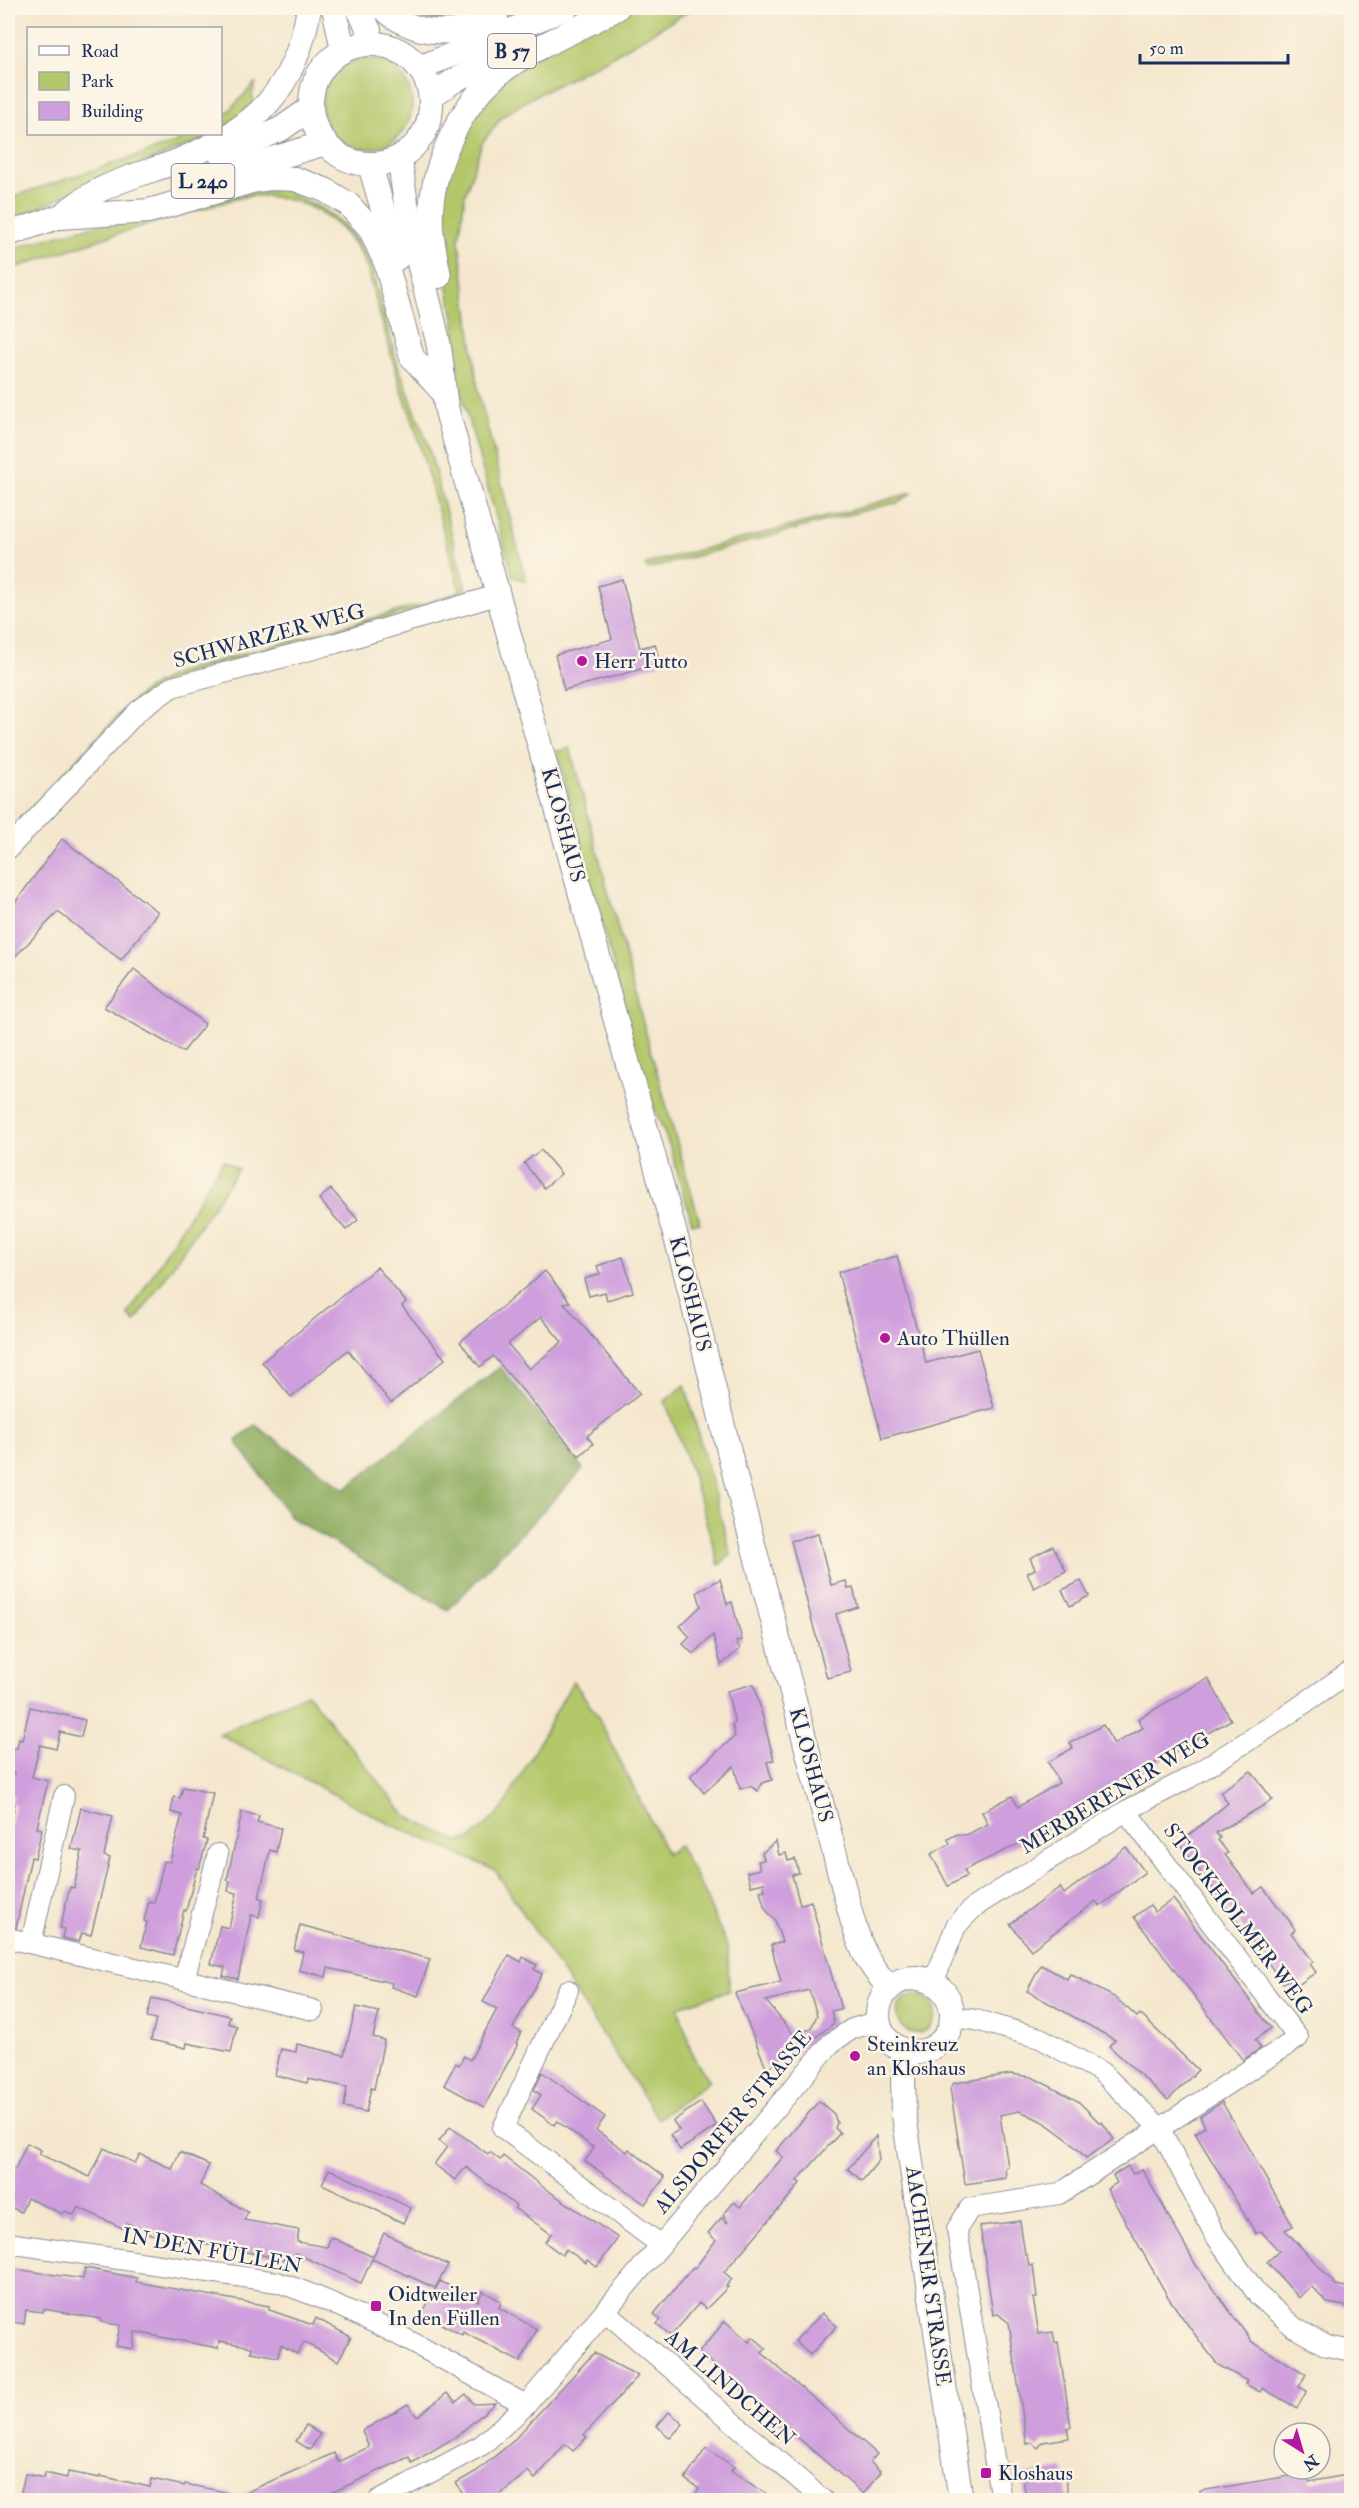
<svg xmlns="http://www.w3.org/2000/svg" width="1359" height="2508" font-family="'IM FELL Double Pica',serif">
	<style>
		.green { fill: #b3c76b; stroke: #677b64; stroke-width: 1.5 }
		.forest { fill: #8eac5f; stroke: #546e5e; stroke-width: 1.5 }
		.building { fill: #cf9fdd; fill-rule: evenodd }
		.lines { fill: none; stroke-linecap: round; stroke-linejoin: round }
		.minor-casing { stroke: #888b96; stroke-width: 22 }
		.major-casing { stroke: #888b96; stroke-width: 26 }
		.minor { stroke: #fff; stroke-width: 20 }
		.major { stroke: #fff; stroke-width: 24 }
		.poi-dot { fill: #b5179e; stroke: #fcf5e5; stroke-width: 2 }
		.labels { text-anchor: middle; dominant-baseline: central; stroke-width: 5; stroke-linejoin: round; paint-order: stroke }
		.shield { fill: #fcf5e5; stroke: #5e6a86; stroke-width: 1.5 }
		.shield-label { font-size: 20px; font-weight: bold; fill: #1b2f5e }
		.street-label { font-size: 21px; fill: #1b2f5e; stroke: #fcf5e5 }
		.poi-label { font-size: 21px; fill: #1b2f5e; stroke: #fcf5e5; text-anchor: start }
	</style>
	<rect width="100%" height="100%" fill="#fcf5e5"/>
	<filter id="ink" filterUnits="userSpaceOnUse"><feTurbulence type="fractalNoise" baseFrequency=".0167" numOctaves="2"/><feDisplacementMap in="SourceGraphic" scale="12" xChannelSelector="R" yChannelSelector="G"/><feConvolveMatrix kernelMatrix="1 2 1 2 8 2 1 2 1" color-interpolation-filters="sRGB"/></filter>
	<filter id="wash" filterUnits="userSpaceOnUse"><feTurbulence type="fractalNoise" baseFrequency=".008" numOctaves="4" result="noise"/><feDisplacementMap in="SourceGraphic" scale="24" xChannelSelector="R" yChannelSelector="G"/><feGaussianBlur stdDeviation="1.35" result="paint"/><feColorMatrix in="noise" values="0 0 0 0 0 0 0 0 0 0 0 0 0 0 0 0 0 1.4 0 .05"/><feComposite in="paint" operator="in"/></filter>
	<g filter="url(#wash)">
		<rect width="100%" height="100%" fill="#f4e7cd"/>
		<g class="green">
			<polygon points="395,8 694,8 604,61 529,99 502,117 482,143 465,195 459,240 478,390 526,581 513,577 457,379 455,322 442,259 439,222 448,161 471,119 491,98 447,22 426,20"/>
			<circle cx="367" cy="104" r="45"/>
			<polygon points="256,82 252,95 255,102 221,131 220,116 228,112"/>
			<polygon points="191,134 216,134 71,193 8,222 8,198 173,144"/>
			<path d="M291 187 292 195C332 209 356 231 372 270L398 365 428 445 466 589 460 591 453 598 437 604 201 669 8 837V833L125 708C145 688 165 678 192 668L431 602 460 591 414 424 401 389 365 262C344 218 302 195 254 196 238 196 220 204 205 208 138 225 73 249 8 270V250C102 221 192 200 291 187Z"/>
			<polygon points="913,492 898,503 889,504 647,569 645,564 845,512"/>
			<polygon points="570,748 646,1034 700,1223 692,1223 670,1147 644,1083 557,751"/>
			<polygon points="223,1160 238,1169 135,1322 128,1315"/>
			<polygon points="685,1385 731,1555 719,1565 691,1471 665,1401"/>
			<polygon points="573,1681 596,1713 667,1854 679,1845 701,1886 728,1948 729,1991 678,2007 693,2056 709,2081 658,2119 495,1870 390,1824 219,1734 307,1693 406,1816 457,1841 470,1839 501,1811"/>
			<circle cx="916" cy="2014" r="19"/>
		</g>
		<polygon class="forest" points="500,1367 583,1469 448,1610 291,1518 236,1441 255,1425 345,1489"/>
		<g id="blocks">
			<g class="building">
				<polygon points="622,579 640,648 655,644 660,664 564,690 555,655 612,639 598,586"/>
				<polygon points="62,839 158,912 121,960 58,912 8,964 8,912"/>
				<polygon points="134,969 205,1024 183,1052 104,1007"/>
				<polygon points="541,1150 561,1174 544,1188 524,1163"/>
				<polygon points="331,1189 358,1220 346,1230 319,1199"/>
				<polygon points="897,1256 926,1363 978,1349 994,1408 882,1438 838,1272"/>
				<polygon points="623,1257 633,1292 607,1300 605,1292 589,1296 584,1279 600,1274 597,1266"/>
				<polygon points="377,1267 406,1302 402,1306 445,1359 391,1403 348,1350 291,1397 262,1362"/>
				<path d="M545 1271 570 1302 564 1303 640 1394 587 1436 593 1444 579 1456 493 1356 480 1367 460 1342ZM541 1317 562 1342 529 1369 508 1344Z"/>
				<polygon points="818,1534 831,1585 846,1581 848,1589 853,1588 858,1607 836,1614 851,1672 827,1678 791,1541"/>
				<polygon points="1053,1546 1066,1571 1034,1588 1027,1573 1035,1569 1030,1558"/>
				<polygon points="720,1579 727,1604 732,1602 742,1640 736,1642 740,1649 721,1665 713,1635 693,1654 683,1644 690,1637 680,1626 701,1606 697,1592"/>
				<polygon points="1081,1581 1089,1596 1070,1606 1062,1590"/>
				<polygon points="1208,1678 1231,1720 1075,1809 1033,1837 964,1870 967,1876 948,1886 931,1854 950,1844 948,1839 957,1834 966,1835 988,1824 982,1812 1012,1796 1018,1807 1059,1783 1048,1762 1073,1748 1070,1743 1103,1725 1114,1744 1143,1728 1138,1719"/>
				<polygon points="754,1684 774,1760 767,1762 772,1780 762,1783 758,1791 750,1786 740,1789 734,1766 704,1793 690,1776 735,1736 732,1724 735,1723 727,1691"/>
				<polygon points="30,1707 85,1720 81,1737 60,1732 56,1749 40,1745 32,1777 48,1781 37,1828 42,1829 35,1858 31,1857 16,1928 8,1926 8,1836 15,1804 11,1803 13,1794 9,1793 14,1773 8,1771 14,1748 17,1748 19,1739 22,1740"/>
				<polygon points="1251,1771 1273,1800 1216,1833 1220,1838 1218,1840 1228,1853 1225,1855 1254,1893 1263,1887 1291,1923 1295,1930 1291,1933 1313,1961 1310,1964 1316,1972 1294,1988 1288,1980 1283,1983 1179,1843 1228,1803 1220,1792"/>
				<polygon points="183,1787 213,1793 203,1839 207,1840 199,1869 197,1868 186,1911 184,1910 173,1955 141,1947 147,1922 144,1921 149,1901 154,1903 164,1861 170,1862 182,1815 171,1812 174,1797 180,1798"/>
				<polygon points="81,1808 113,1816 104,1856 110,1858 91,1935 82,1933 79,1942 62,1938 64,1929 60,1928 70,1887 74,1888 82,1851 71,1849"/>
				<polygon points="242,1812 259,1816 257,1822 281,1828 276,1852 270,1850 259,1898 263,1899 259,1917 251,1915 238,1979 223,1976 225,1967 211,1964 220,1926 229,1928 237,1893 228,1891 230,1881 227,1880"/>
				<path d="M776 1841 779 1855 786 1853 788 1861 795 1859 799 1873 792 1875 800 1905 811 1901 841 2009 831 2011 834 2023 793 2055 791 2050 767 2069 735 1993 781 1982 771 1945 782 1942 775 1920 765 1909 760 1891 765 1890 764 1883 751 1886 747 1872 760 1869 758 1861 764 1860 762 1853ZM809 1990 817 2015 811 2029 793 2034 766 2001Z"/>
				<polygon points="1126,1847 1145,1872 1100,1906 1096,1901 1031,1950 1010,1924 1060,1887 1064,1894"/>
				<polygon points="1173,1899 1271,2028 1255,2040 1261,2048 1243,2060 1134,1917 1150,1905 1155,1912"/>
				<polygon points="300,1925 430,1959 418,1996 391,1987 392,1983 328,1968 326,1977 299,1970 303,1952 294,1950"/>
				<polygon points="509,1955 521,1962 523,1957 537,1965 534,1969 542,1974 513,2028 521,2032 516,2043 518,2044 484,2107 444,2085 456,2063 459,2065 464,2056 470,2060 497,2009 483,2002"/>
				<polygon points="1041,1965 1067,1979 1070,1974 1116,1998 1137,2017 1140,2014 1198,2070 1168,2100 1109,2046 1115,2040 1027,1991"/>
				<polygon points="152,1998 230,2016 228,2023 237,2026 231,2052 187,2043 186,2048 151,2040 156,2019 147,2017"/>
				<polygon points="356,2007 379,2012 373,2037 384,2040 374,2089 371,2088 366,2112 344,2107 347,2087 308,2079 307,2083 275,2075 281,2049 296,2052 297,2044 344,2055"/>
				<polygon points="542,2072 605,2117 596,2130 627,2152 629,2149 665,2177 645,2204 585,2161 594,2148 557,2121 554,2125 532,2109 541,2095 534,2090"/>
				<polygon points="1011,2074 1032,2077 1078,2101 1100,2123 1102,2122 1114,2139 1086,2158 1068,2140 1045,2123 1027,2114 1019,2111 1000,2115 1008,2167 1005,2168 1006,2178 965,2184 950,2088 954,2083"/>
				<polygon points="819,2101 834,2114 837,2123 835,2128 840,2133 797,2181 800,2183 795,2190 724,2272 732,2279 726,2286 728,2287 706,2309 699,2303 671,2336 657,2324 661,2320 654,2314 693,2267 695,2268 716,2240 708,2233 721,2218 728,2223 723,2215 734,2202 740,2207 783,2157 776,2151"/>
				<polygon points="701,2102 717,2126 680,2150 670,2135 679,2130 673,2121"/>
				<polygon points="1222,2102 1293,2226 1285,2230 1336,2285 1352,2288 1352,2307 1327,2303 1311,2286 1299,2298 1267,2262 1279,2251 1261,2231 1256,2234 1195,2133 1205,2127 1200,2117"/>
				<polygon points="450,2127 488,2154 490,2152 500,2160 503,2156 543,2187 618,2238 597,2267 587,2260 586,2263 566,2249 562,2255 545,2242 551,2234 514,2208 516,2206 466,2167 455,2180 434,2164 447,2147 439,2141"/>
				<polygon points="876,2136 879,2160 862,2181 848,2169"/>
				<polygon points="27,2143 41,2150 39,2154 90,2177 104,2148 135,2163 140,2154 172,2169 180,2152 209,2165 200,2185 248,2212 244,2220 299,2230 297,2242 327,2247 331,2237 373,2257 384,2233 448,2265 435,2288 372,2259 361,2283 295,2253 293,2261 150,2234 127,2223 124,2229 78,2207 74,2215 65,2211 63,2214 27,2198 21,2212 8,2206 8,2166 15,2169"/>
				<polygon points="1128,2166 1133,2174 1142,2169 1196,2265 1252,2342 1306,2374 1299,2387 1307,2391 1297,2408 1262,2388 1260,2392 1245,2384 1247,2381 1218,2365 1190,2328 1168,2297 1107,2189 1117,2183 1113,2175"/>
				<polygon points="329,2169 411,2208 403,2223 322,2184"/>
				<polygon points="1020,2221 1025,2255 1027,2255 1029,2266 1033,2265 1037,2298 1033,2298 1039,2334 1053,2332 1055,2343 1058,2342 1071,2427 1067,2428 1069,2438 1043,2442 1038,2448 1032,2443 1027,2444 1009,2323 998,2314 993,2315 980,2226"/>
				<polygon points="8,2268 83,2279 85,2268 137,2278 136,2282 269,2306 269,2310 313,2325 316,2318 351,2337 338,2361 304,2342 297,2354 281,2345 278,2357 251,2352 252,2347 219,2341 218,2348 135,2332 133,2349 116,2346 120,2325 101,2322 101,2319 44,2309 43,2312 26,2310 24,2324 8,2321 11,2290 8,2290"/>
				<polygon points="440,2281 478,2301 483,2291 501,2301 499,2308 537,2329 520,2362 463,2332 462,2335 422,2314"/>
				<polygon points="822,2313 837,2326 810,2355 795,2341"/>
				<polygon points="725,2321 749,2342 753,2337 766,2348 762,2353 877,2454 870,2462 881,2472 863,2494 699,2352"/>
				<polygon points="594,2353 638,2376 584,2435 587,2437 573,2451 565,2444 535,2479 528,2471 494,2500 466,2500 456,2483 477,2471 512,2442"/>
				<polygon points="447,2393 456,2402 466,2394 474,2404 495,2403 457,2436 412,2463 409,2457 316,2500 19,2500 25,2474 44,2478 45,2473 67,2478 68,2472 100,2478 100,2476 150,2487 152,2479 184,2486 185,2484 230,2493 229,2500 334,2453 338,2462 369,2447 362,2431 408,2404 417,2417"/>
				<polygon points="669,2412 683,2424 670,2438 657,2426"/>
				<polygon points="306,2425 320,2434 310,2450 296,2441"/>
				<polygon points="706,2448 734,2467 731,2471 776,2500 691,2500 699,2489 685,2479"/>
				<polygon points="1064,2469 1069,2500 1026,2500 1023,2475"/>
				<polygon points="1307,2473 1309,2482 1352,2474 1352,2499 1201,2500 1200,2491"/>
			</g>
		</g>
	</g>
	<g filter="url(#ink)">
		<use href="#blocks" fill-opacity="0" stroke="#888b96" stroke-width="1.5"/>
		<g class="lines">
			<defs>
				<g id="minor">
					<polyline points="8,849 138,711 172,687 336,643 497,595"/>
					<polyline points="8,1938 313,2010"/>
					<polyline points="31,1943 64,1796"/>
					<polyline points="184,1980 218,1854"/>
					<polyline points="933,1983 956,1926 974,1907 1126,1811 1189,1778 1273,1725 1352,1670"/>
					<polyline points="568,1990 503,2128 661,2245"/>
					<polyline points="952,2017 976,2020 1040,2038 1101,2072 1159,2127 1215,2235 1258,2295 1295,2328 1327,2346 1352,2351"/>
					<path d="M8 2243 277 2282C363 2310 446 2362 526 2405"/>
					<polyline points="606,2312 823,2500"/>
					<polyline points="379,2500 482,2445 526,2405 831,2043 852,2029 878,2021"/>
					<polyline points="1001,2500 957,2229 970,2208 1059,2194 1298,2038 1126,1811"/>
				</g>
				<g id="major">
					<polyline points="334,8 343,50"/>
					<polyline points="358,8 369,30 370,44"/>
					<path d="M383 8C417 39 456 36 496 19"/>
					<circle cx="371" cy="104" r="60"/>
					<polyline points="419,68 566,8"/>
					<polyline points="431,96 455,80 512,50"/>
					<polyline points="221,155 281,129 311,108"/>
					<path d="M400 157C405 220 425 281 438 342 443 365 442 388 447 411L685 1270 736 1480 852 1919C861 1949 868 1965 890 1988"/>
					<polyline points="370,165 397,258"/>
					<polyline points="223,174 325,143"/>
					<polyline points="60,217 149,211 252,181 271,178 295,179 325,190 348,204 370,228 386,263 412,357 442,391"/>
					<path d="M60 217C72 208 85 197 98 191 124 177 153 171 180 160 255 129 296 90 309 8"/>
					<polyline points="8,234 73,212"/>
					<path d="M439 276C436 260 432 243 431 226 428 174 459 104 501 72 536 45 579 30 617 8"/>
					<circle cx="915" cy="2015" r="37"/>
					<polyline points="909,2052 903,2077 904,2115 961,2500"/>
				</g>
			</defs>
			<use href="#minor" class="minor-casing"/>
			<use href="#major" class="major-casing"/>
			<use href="#minor" class="minor"/>
			<use href="#major" class="major"/>
		</g>
	</g>
	<g class="poi-dot">
		<circle cx="582" cy="661" r="6"/>
		<circle cx="885" cy="1338" r="6"/>
		<circle cx="855" cy="2056" r="6"/>
		<rect x="370" y="2300" width="12" height="12" rx="3"/>
		<rect x="980" y="2467" width="12" height="12" rx="3"/>
	</g>
	<g class="labels">
		<g class="shield">
			<rect x="488" y="34" width="48" height="34" rx="4.5"/>
			<rect x="171.5" y="164" width="63" height="34" rx="4.5"/>
		</g>
		<g class="shield-label">
			<text x="512" y="51">B 57</text>
			<text x="203" y="181">L 240</text>
		</g>
		<g class="street-label">
			<text transform="translate(269 636) rotate(-15)">SCHWARZER WEG</text>
			<text transform="translate(563 825) rotate(75)">KLOSHAUS</text>
			<text transform="translate(690 1294) rotate(76)">KLOSHAUS</text>
			<text transform="translate(811 1765) rotate(75)">KLOSHAUS</text>
			<text transform="translate(1115 1793) rotate(-31)">MERBERENER WEG</text>
			<text transform="translate(1238 1919) rotate(53)">STOCKHOLMER WEG</text>
			<text transform="translate(733 2122) rotate(-50)">ALSDORFER STRASSE</text>
			<text transform="translate(212 2251) rotate(10)">IN DEN FÜLLEN</text>
			<text transform="translate(928 2276) rotate(82)">AACHENER STRASSE</text>
			<text transform="translate(730 2388) rotate(41)">AM LINDCHEN</text>
		</g>
		<g class="poi-label">
			<text x="594" y="661">Herr Tutto</text>
			<text x="897" y="1338">Auto Thüllen</text>
			<text x="867" y="2044">Steinkreuz<tspan x="867" dy="24">an Kloshaus</tspan></text>
			<text x="388" y="2294">Oidtweiler<tspan x="388" dy="24">In den Füllen</tspan></text>
			<text x="998" y="2473">Kloshaus</text>
		</g>
	</g>
	<rect width="1359" height="2508" fill="none" stroke="#fcf5e5" stroke-width="30"/>
	<rect x="27" y="27" width="195" height="108" fill="#fcf5e5" stroke="#a2a6af" stroke-width="1.5"/>
	<rect x="39" y="46" width="30" height="9" fill="#ffffff" stroke="#a2a6af" stroke-width="1.5"/>
	<text x="81" y="57" font-size="18" fill="#1b2f5e">Road</text>
	<rect x="39" y="72" width="30" height="18" fill="#b3c76b" stroke="#a2a6af" stroke-width="1.5"/>
	<text x="81" y="87" font-size="18" fill="#1b2f5e">Park</text>
	<rect x="39" y="102" width="30" height="18" fill="#cf9fdd" stroke="#a2a6af" stroke-width="1.5"/>
	<text x="81" y="117" font-size="18" fill="#1b2f5e">Building</text>
	<g transform="translate(1302 2451) rotate(143)"><circle r="28" fill="#fcf5e5" stroke="#a2a6af" stroke-width="1.5"/>
	<path d="M0-4.5L10 22L0 15L-10 22Z" fill="#b5179e"/>
	<text y="-9" font-size="16" font-weight="bold" text-anchor="middle" fill="#1b2f5e">N</text>
	</g>
	<path d="M1140 54v9h148v-9" fill="none" stroke="#1b2f5e" stroke-width="3"/>
	<text x="1149" y="54" font-size="18" fill="#1b2f5e" stroke="#fcf5e5" stroke-width="4.5" paint-order="stroke">50 m</text>
</svg>
